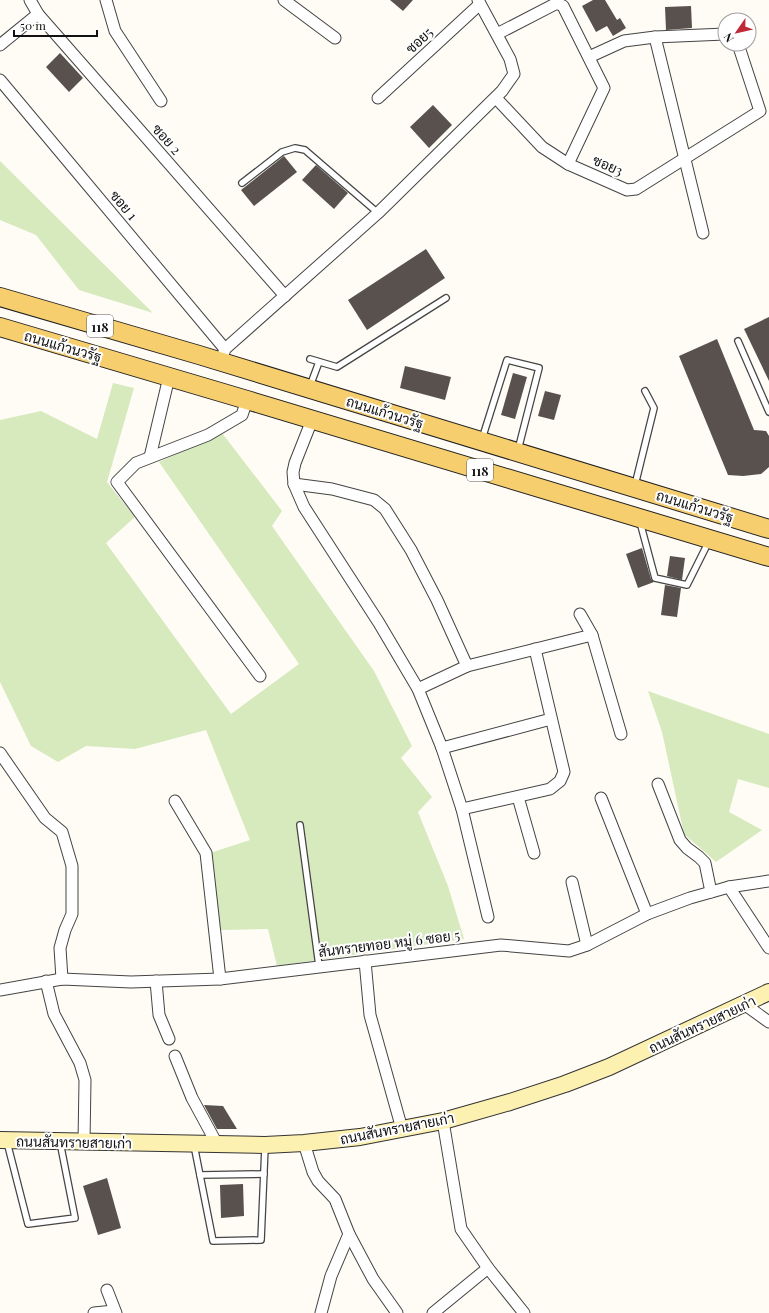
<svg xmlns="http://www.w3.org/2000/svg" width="769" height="1313" font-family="'Playfair Display',Sarabun,serif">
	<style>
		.green { fill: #d6eabe }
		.building { fill: #59514d }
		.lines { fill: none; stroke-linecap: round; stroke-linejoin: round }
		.lane-casing { stroke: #444; stroke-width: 8 }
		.street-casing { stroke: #444; stroke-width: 13 }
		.secondary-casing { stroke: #333; stroke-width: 18 }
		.primary-casing { stroke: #222; stroke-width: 20 }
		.lane { stroke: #fff; stroke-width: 5.5 }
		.street { stroke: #fff; stroke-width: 11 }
		.secondary { stroke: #fdf1b1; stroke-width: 16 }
		.primary { stroke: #f6ce6e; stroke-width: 18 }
		.labels { text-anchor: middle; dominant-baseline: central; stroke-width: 4; stroke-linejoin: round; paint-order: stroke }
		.shield { fill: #fff; stroke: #585858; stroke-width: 1 }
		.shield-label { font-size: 13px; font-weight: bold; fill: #111 }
		.street-label { font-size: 14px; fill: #111; stroke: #fff }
	</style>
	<rect width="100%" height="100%" fill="#fffcf5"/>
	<g class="green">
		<polygon points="0,161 153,313 79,290 36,235 0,220"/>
		<polygon points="113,383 134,388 107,482 135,517 106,543 231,714 299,664 159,462 222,433 282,511 272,526 374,671 412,746 401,758 432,797 418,812 448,886 464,939 277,966 268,929 221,930 210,853 250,840 206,730 135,749 86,746 58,762 31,746 0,682 0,420 41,411 97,439"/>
		<polygon points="648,691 769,734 769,788 738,779 729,812 762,830 716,862 684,834 662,732"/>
	</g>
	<g class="building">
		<polygon points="390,0 413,0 403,11"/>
		<polygon points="593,0 605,0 617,20 620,18 626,28 613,36 607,26 596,32 582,6"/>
		<polygon points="691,6 692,28 666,30 665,7"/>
		<polygon points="60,53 83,78 69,92 46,67"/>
		<polygon points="433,105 452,125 429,148 410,127"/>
		<polygon points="284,156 297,172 254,206 241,190"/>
		<polygon points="316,165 348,193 334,209 302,180"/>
		<polygon points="426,249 445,278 367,330 348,300"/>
		<polygon points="769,317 769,381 744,329"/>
		<polygon points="717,339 754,430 766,431 769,436 769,467 761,474 743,476 728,475 679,356"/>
		<polygon points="405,366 451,377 445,400 400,388"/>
		<polygon points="513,373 527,377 515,419 501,415"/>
		<polygon points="545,391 561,395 554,420 538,416"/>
		<polygon points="642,548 651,579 654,582 638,588 626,554"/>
		<polygon points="670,556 685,558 682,580 667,576"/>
		<polygon points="665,585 681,588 677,617 661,615"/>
		<polygon points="204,1105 223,1106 237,1129 217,1129"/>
		<polygon points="107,1178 121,1228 98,1235 83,1186"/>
		<polygon points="243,1184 244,1216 221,1218 220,1185"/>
	</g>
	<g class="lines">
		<defs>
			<g id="lane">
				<polyline points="242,183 282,152 295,148 305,150 378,213"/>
				<polyline points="738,341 769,412"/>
				<polyline points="310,359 337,367 446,298"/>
				<polyline points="310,386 319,362"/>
				<polyline points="482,439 507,360 539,368 518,450"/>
				<polyline points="635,485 654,408 645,391"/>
				<polyline points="640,522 655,578 687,585 709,541"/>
				<polyline points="300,825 319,966"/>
				<polyline points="7,1142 28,1224 75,1218 60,1142"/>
				<polyline points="194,1145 213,1241 261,1240 265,1147"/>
				<polyline points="200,1175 264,1174"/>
			</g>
			<g id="street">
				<polyline points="30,0 38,14 285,296"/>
				<polyline points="106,0 115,31 161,101"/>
				<polyline points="284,0 335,38"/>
				<polyline points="497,34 557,3 563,6 604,88 568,164"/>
				<polyline points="655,37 703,233"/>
				<polyline points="0,45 38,14"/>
				<polyline points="589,57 624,41 655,37 725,34"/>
				<polyline points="0,80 225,349"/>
				<polyline points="378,98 480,4"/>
				<polyline points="496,98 542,147 568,164 627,190 636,189 760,111 738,44"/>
				<polyline points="221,361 225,349 378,213 502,91 514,74 510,59 478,0"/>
				<polyline points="247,400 242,415 208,435 136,463 117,482 260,676"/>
				<polyline points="312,420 295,463 293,472 294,484 304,507 379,623 418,689 442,748 462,809 488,917"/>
				<polyline points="150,457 169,377"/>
				<polyline points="294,484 332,489 374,500 385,509 411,550 437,600 467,666"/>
				<polyline points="580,614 592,635 621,734"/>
				<polyline points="418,689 467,666 592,635"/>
				<polyline points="442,748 551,719"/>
				<polyline points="0,753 45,818 62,832 72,866 72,914 65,930 60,948 62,979"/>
				<polyline points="658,784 680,840 687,848 699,857 705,863 711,892"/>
				<polyline points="518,797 534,853"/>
				<polyline points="601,798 647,914"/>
				<polyline points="175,801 206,853 220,979"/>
				<polyline points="462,809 550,789 560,781 564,772 535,649"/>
				<polyline points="572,882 587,945"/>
				<polyline points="729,887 769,948"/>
				<polyline points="365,961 370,1015 402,1129"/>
				<polyline points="46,981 54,1014 80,1063 85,1080 84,1142"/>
				<polyline points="156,981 159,1015 169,1039"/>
				<polyline points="0,990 62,979 131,982 220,979 501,945 569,951 587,945 647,914 690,898 729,887 769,881"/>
				<polyline points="744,1004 769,1022"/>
				<polyline points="175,1056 192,1098 217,1144"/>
				<polyline points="443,1121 461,1229 488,1268 524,1313"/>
				<polyline points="304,1143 313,1172 318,1181 335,1199 349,1234 373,1279 397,1313"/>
				<polyline points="107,1290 116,1313"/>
				<polyline points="94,1313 114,1311"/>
				<polyline points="321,1313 331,1276 349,1234"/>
				<polyline points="433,1313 488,1268"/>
			</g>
			<polyline id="secondary" points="0,1140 265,1145 304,1143 360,1137 443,1121 510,1102 565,1084 609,1067 769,992"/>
			<g id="primary">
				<polyline points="0,297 199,355 769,529"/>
				<polyline points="0,327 247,400 769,557"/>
			</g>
		</defs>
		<use href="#lane" class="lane-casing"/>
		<use href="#street" class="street-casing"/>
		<use href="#secondary" class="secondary-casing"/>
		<use href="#primary" class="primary-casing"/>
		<use href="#lane" class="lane"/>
		<use href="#street" class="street"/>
		<use href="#secondary" class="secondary"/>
		<use href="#primary" class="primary"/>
	</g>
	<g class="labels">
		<g class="shield">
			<rect x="87" y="315" width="26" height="22" rx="3"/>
			<rect x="467" y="459" width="26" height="22" rx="3"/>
		</g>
		<g class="shield-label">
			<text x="100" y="326">118</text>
			<text x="480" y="470">118</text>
		</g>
		<g class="street-label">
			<text transform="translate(419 40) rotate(-43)">ซอย5</text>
			<text transform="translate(167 139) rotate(49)">ซอย 2</text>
			<text transform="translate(608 165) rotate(24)">ซอย3</text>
			<text transform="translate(124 205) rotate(50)">ซอย 1</text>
			<text transform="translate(63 346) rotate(16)">ถนนแก้วนวรัฐ</text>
			<text transform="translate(385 412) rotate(17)">ถนนแก้วนวรัฐ</text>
			<text transform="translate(695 506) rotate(17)">ถนนแก้วนวรัฐ</text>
			<text transform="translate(389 943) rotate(-7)">สันทรายทอย หมู่ 6 ซอย 5</text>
			<text transform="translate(702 1024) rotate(-25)">ถนนสันทรายสายเก่า</text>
			<text transform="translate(397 1128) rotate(-11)">ถนนสันทรายสายเก่า</text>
			<text transform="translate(74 1142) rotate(1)">ถนนสันทรายสายเก่า</text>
		</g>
	</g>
	<g transform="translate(737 32) rotate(236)"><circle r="19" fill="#ffffff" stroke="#a0a0a0"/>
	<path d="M0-3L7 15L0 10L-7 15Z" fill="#c02a38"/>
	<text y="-6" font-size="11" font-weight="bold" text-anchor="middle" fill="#111111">N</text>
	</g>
	<path d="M14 30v6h83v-6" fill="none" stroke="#111111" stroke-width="2"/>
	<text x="20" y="30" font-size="12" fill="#111111" stroke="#ffffff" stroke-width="3" paint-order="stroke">50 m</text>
</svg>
